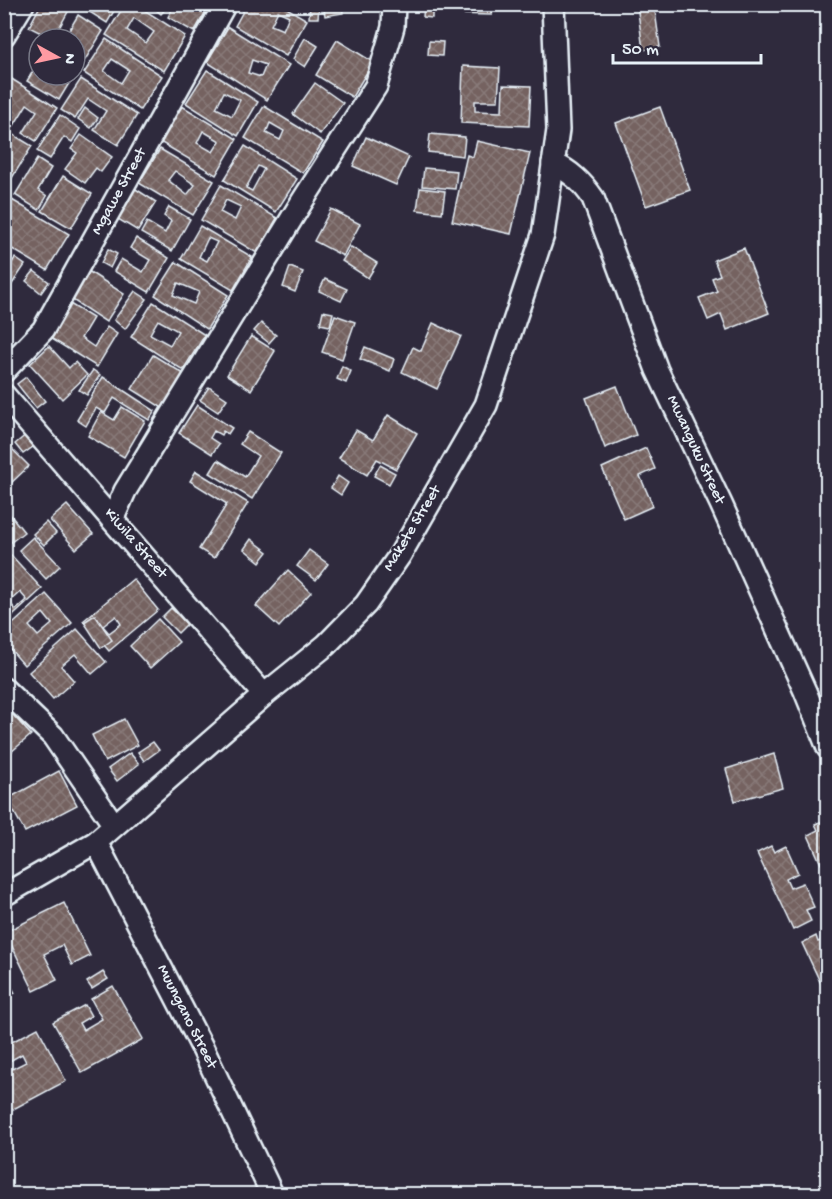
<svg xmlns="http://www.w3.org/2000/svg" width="832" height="1199" font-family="'Gochi Hand',sans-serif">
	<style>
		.building { fill: url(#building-cross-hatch); stroke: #e8f1f8; stroke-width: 1.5; fill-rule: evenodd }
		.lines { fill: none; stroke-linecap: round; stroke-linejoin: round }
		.minor-casing { stroke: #e8f1f8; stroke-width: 26 }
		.minor { stroke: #2f2a3d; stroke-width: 21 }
		.labels { text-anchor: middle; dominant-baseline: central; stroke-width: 5; stroke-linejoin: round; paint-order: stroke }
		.street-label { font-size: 16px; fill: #e8f1f8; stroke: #2f2a3d }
	</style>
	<defs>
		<pattern id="building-cross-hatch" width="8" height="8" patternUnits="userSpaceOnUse" patternTransform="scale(1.5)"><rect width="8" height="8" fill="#746261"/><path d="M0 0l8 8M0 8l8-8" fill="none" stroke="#887978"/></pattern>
	</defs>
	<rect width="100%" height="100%" fill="#2f2a3d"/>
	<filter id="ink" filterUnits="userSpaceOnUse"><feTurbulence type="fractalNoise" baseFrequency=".0167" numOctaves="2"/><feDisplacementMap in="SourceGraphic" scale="12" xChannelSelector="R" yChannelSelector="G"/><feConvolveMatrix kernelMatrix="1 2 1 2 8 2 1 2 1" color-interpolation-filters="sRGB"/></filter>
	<g filter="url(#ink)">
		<g class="building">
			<polygon points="41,4 64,4 70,8 53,39 29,27"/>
			<polygon points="77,4 118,4 107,23"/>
			<path d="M125 4H135L185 36 164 71 106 35ZM134 18 154 32 146 43 127 30Z"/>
			<polygon points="149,4 169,4 169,5 161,14"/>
			<polygon points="175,4 210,4 194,32 168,17"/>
			<path d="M247 4H280L307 20 286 56 235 26ZM278 11 289 16 283 30 271 25Z"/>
			<polygon points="310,4 319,4 318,18 309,18"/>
			<polygon points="323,4 342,4 343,13 325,16"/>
			<polygon points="424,4 432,4 432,18 423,17"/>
			<polygon points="453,4 492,4 492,15 453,14"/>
			<polygon points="637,4 654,4 660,47 643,50"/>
			<polygon points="78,15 103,31 85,60 75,54 75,39 64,39"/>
			<path d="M228 27 289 65 267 100 207 62ZM252 60 266 65 261 77 248 73Z"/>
			<polygon points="305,38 318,46 305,67 293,59"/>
			<path d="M106 39 162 76 140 110 84 73ZM112 59 129 70 121 83 104 71Z"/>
			<polygon points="337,40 373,62 352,97 316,75"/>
			<polygon points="429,41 443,42 442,56 428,55"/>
			<polygon points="39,61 39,75 48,75 46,79 54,83 58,75 74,75 59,100 27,81"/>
			<polygon points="463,66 500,68 498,101 475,101 475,111 502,112 503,85 531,86 529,126 461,123"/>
			<path d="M207 70 258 102 238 136 186 103ZM224 92 240 100 232 116 216 108Z"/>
			<polygon points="4,74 57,108 36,141 23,133 37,111 27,104 13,127 4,122"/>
			<polygon points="81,79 137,115 118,145 94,130 106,111 88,99 75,119 61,110"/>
			<polygon points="315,83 343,103 320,134 293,114"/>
			<path d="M182 106 237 139 216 175 160 142ZM203 131 220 141 213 152 197 143Z"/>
			<path d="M264 106 323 142 303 173 245 138ZM270 123 284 131 280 140 266 133Z"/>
			<polygon points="660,107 690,190 646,206 616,123"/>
			<polygon points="85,108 98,118 91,128 78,119"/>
			<polygon points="60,115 80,129 72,142 64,137 50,159 37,151"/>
			<polygon points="4,129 32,146 10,181 4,178 4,158 7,159 11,149 4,146"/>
			<polygon points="430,134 465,137 463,156 428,152"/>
			<polygon points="81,135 112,157 101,172 96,168 85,183 65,169 77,153 71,149"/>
			<polygon points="366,137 409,157 396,185 353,166"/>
			<polygon points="477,141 530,153 511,234 452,221 467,155 473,157"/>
			<path d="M245 146 297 179 276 212 224 180ZM258 166 264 169 252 191 246 188Z"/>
			<path d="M160 149 214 181 193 215 139 183ZM175 171 195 185 187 195 168 180Z"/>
			<polygon points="37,159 51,168 38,190 47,196 39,210 15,195"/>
			<polygon points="424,168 457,171 455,189 422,186"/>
			<polygon points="63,176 92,194 71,228 42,211"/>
			<path d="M221 185 277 218 257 253 201 220ZM226 200 241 207 235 220 220 212Z"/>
			<polygon points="131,186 156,202 138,231 113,216"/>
			<polygon points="420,188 445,191 442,213 417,210"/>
			<polygon points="12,200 69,234 47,270 4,244 4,213"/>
			<polygon points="169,207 190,219 172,251 141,233 147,222 165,233 171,221 164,216"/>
			<polygon points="331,209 360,224 343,256 314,241"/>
			<path d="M200 226 252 257 233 290 181 259ZM208 238 217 242 207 261 199 257Z"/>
			<polygon points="136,238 169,258 149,292 114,271 121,259 143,272 150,260 130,248"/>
			<polygon points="351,247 377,263 368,278 342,261"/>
			<polygon points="744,248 769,313 727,330 721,314 708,320 699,298 717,291 712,278 720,275 714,260"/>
			<polygon points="108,249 117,254 110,268 101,263"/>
			<polygon points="15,258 25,265 4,296 4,274"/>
			<path d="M176 262 228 295 207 329 155 295ZM178 283 199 292 194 304 173 295Z"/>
			<polygon points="290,267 303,272 295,292 283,287"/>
			<polygon points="85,269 124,294 106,322 68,297"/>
			<polygon points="34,271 49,282 41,293 26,281"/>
			<polygon points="325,279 347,289 341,301 319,291"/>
			<polygon points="135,291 147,299 125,329 114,320"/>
			<polygon points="65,301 93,318 81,338 94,347 107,327 117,334 97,367 44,334"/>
			<path d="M153 302 205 335 183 370 131 337ZM158 320 178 331 170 345 150 334Z"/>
			<polygon points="323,311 333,313 330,326 320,324"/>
			<polygon points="335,315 355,322 342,359 322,352"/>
			<polygon points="261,323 276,335 269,343 254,331"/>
			<polygon points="433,323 461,336 437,389 402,372 413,347 421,351"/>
			<polygon points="251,336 275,351 251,390 227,375"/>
			<polygon points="49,346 69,368 75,362 87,375 62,399 30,364"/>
			<polygon points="365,347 394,359 390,371 360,359"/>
			<polygon points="153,355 189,377 146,448 139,444 161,407 132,389"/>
			<polygon points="342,366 351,371 346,383 337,379"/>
			<polygon points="93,370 100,375 87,395 79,390"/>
			<polygon points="26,377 45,401 36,408 17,384"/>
			<polygon points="103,377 155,411 149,420 114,398 105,413 96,408 86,426 77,420"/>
			<polygon points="617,386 636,435 605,448 586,398"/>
			<polygon points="209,387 227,399 218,412 200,400"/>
			<polygon points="197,405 232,428 228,434 223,431 221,435 214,431 210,438 219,444 212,454 179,433"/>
			<polygon points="122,407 145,421 124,457 88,436 101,412 114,420"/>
			<polygon points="388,415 417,433 396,469 377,459 367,475 339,458 356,430 373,440"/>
			<polygon points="248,432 281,453 252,499 210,473 218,460 245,477 258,456 240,444"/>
			<polygon points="28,433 37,444 23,454 15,444"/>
			<polygon points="4,441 29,466 10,484 4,479"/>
			<polygon points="646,448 655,469 640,476 653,506 624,519 602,468"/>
			<polygon points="380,465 395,473 389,484 374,476"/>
			<polygon points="196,471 248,503 214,558 199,549 227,504 190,481"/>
			<polygon points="338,476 348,483 341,495 331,488"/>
			<polygon points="67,505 93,534 76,549 50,520"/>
			<polygon points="4,507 24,532 10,543 4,536"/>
			<polygon points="46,522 56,533 44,545 33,534"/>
			<polygon points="33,537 60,566 46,579 19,550"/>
			<polygon points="251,539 268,552 260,562 244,549"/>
			<polygon points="309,550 328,564 316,580 297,566"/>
			<path d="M11 555 42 589 4 624V561ZM20 592 27 600 16 610 9 602Z"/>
			<polygon points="288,570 311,592 279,627 256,606"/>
			<path d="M133 579 158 610 109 651 83 621ZM116 616 121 624 109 633 103 626Z"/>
			<path d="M46 594 72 623 24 665 4 642V632ZM43 613 52 624 38 636 29 626Z"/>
			<polygon points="171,608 187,624 178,633 162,617"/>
			<polygon points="95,615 112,640 101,648 84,622"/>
			<polygon points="158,619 179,642 150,668 130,646"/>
			<polygon points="77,629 106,662 92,674 75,654 61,666 74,681 53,699 29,672"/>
			<polygon points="12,714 31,735 4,758 4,720"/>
			<polygon points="124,719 138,745 105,762 92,735"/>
			<polygon points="153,742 159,750 144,761 138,752"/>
			<polygon points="130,753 139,764 117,781 108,769"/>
			<polygon points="774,754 783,788 735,801 726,769"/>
			<polygon points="59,771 77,805 25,832 7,799"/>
			<polygon points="828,819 828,861 821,864 808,835 818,830 815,824"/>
			<polygon points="771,846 774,852 786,846 798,873 786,879 790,888 803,883 814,907 806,910 811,921 793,930 757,853"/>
			<polygon points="64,903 90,956 72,965 62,945 44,954 57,980 34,991 5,932"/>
			<polygon points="816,936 818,942 828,938 828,999 802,943"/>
			<polygon points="103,972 108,979 92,989 87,982"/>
			<polygon points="4,973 15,993 4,999"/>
			<polygon points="113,986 143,1039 82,1073 53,1022 85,1005 91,1016 79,1023 83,1030 102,1019 91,999"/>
			<path d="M38 1028 66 1081 4 1114V1046ZM22 1054 26 1062 10 1070 6 1063Z"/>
		</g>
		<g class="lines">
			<defs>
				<g id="minor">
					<polyline points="4,35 23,4"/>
					<path d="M553 163C571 172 582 182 593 198L657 370 721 504 805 691 828 748"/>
					<polyline points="4,371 43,330 225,4"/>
					<polyline points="4,395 264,695"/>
					<polyline points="113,518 125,491 303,200 376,86 393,27 394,4"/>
					<polyline points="4,689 53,736 114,825"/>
					<polyline points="96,842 203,1049 272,1194"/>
					<polyline points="4,895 96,842 264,695 326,645 366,604 400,555 486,405 543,235 558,130 553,4"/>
				</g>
			</defs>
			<use href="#minor" class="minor-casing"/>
			<use href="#minor" class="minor"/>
		</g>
	</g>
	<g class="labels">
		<g class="street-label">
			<text transform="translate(120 192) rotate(-61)">Mgawe Street</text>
			<text transform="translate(695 450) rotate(65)">Mwanguku Street</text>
			<text transform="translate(413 529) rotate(-59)">Makete Street</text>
			<text transform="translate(135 544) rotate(49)">Kiwila Street</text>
			<text transform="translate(186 1017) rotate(63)">Muungano Street</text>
		</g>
	</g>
	<rect width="832" height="1199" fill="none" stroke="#2f2a3d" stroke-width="24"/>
	<rect x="12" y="12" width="808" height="1175" fill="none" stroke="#e8f1f8" stroke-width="2" filter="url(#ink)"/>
	<g transform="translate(57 57) rotate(98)"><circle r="28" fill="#2f2a3d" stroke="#797a88" stroke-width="1.5"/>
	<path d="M0-4.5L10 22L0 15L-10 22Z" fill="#ff9aa2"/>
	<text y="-9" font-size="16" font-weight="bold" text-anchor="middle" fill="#e8f1f8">N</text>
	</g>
	<path d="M613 54v9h148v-9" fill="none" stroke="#e8f1f8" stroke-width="3"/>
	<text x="622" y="54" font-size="18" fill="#e8f1f8" stroke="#2f2a3d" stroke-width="4.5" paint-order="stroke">50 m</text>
</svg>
